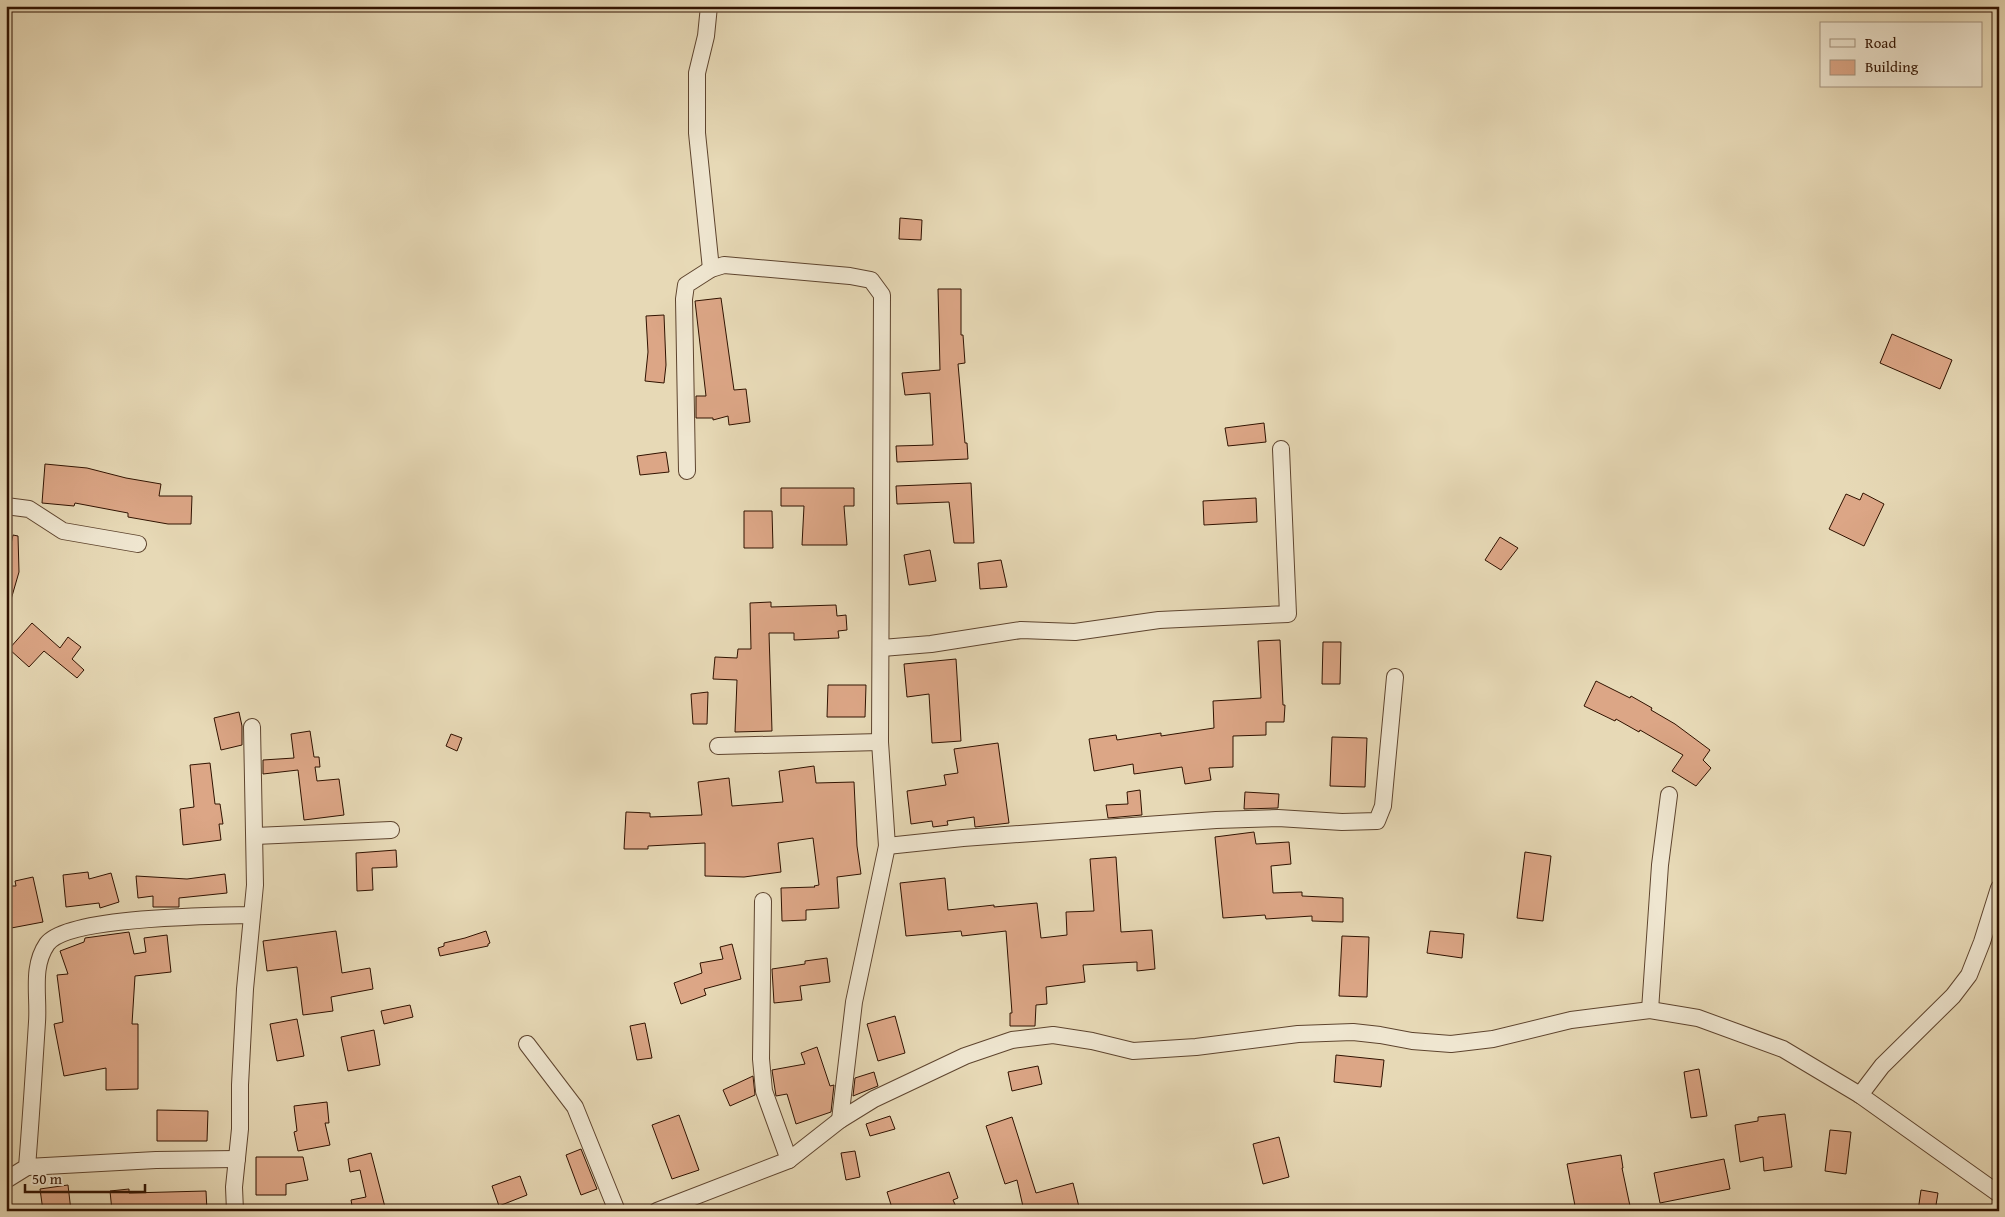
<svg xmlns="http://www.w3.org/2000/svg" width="2005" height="1217" font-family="'Gentium Book Plus',serif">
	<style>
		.building { fill: #dca686; stroke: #301200 }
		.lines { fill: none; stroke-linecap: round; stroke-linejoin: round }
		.minor-casing { stroke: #5e442e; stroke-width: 18 }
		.minor { stroke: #efe6d0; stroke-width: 16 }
	</style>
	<rect width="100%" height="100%" fill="#e7d9b6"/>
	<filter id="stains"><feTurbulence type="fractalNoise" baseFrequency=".004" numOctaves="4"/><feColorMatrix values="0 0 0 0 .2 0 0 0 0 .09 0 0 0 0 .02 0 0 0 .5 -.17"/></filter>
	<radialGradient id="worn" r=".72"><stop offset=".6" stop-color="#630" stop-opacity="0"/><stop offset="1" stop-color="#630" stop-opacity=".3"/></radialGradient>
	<g class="building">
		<polygon points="900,218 922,220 921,240 899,239"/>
		<polygon points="938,289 961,289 961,335 963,335 965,363 958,364 965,443 967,443 968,459 897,462 896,446 933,445 930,393 905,395 902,373 940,370"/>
		<polygon points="721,298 734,390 746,389 750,422 729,425 728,416 713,420 713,418 696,418 696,396 706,396 695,301"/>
		<polygon points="664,315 666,365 664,383 645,381 648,352 646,316"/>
		<polygon points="1892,334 1952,360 1940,389 1880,363"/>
		<polygon points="1264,423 1266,442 1228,446 1225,428"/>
		<polygon points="666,452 669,472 640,475 637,456"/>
		<polygon points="45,464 87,468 126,478 161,484 159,496 192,496 191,524 168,524 128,517 128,513 75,503 74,506 42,503"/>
		<polygon points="971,483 974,543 954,543 949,502 897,504 896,486"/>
		<polygon points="781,488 854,488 854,506 844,506 847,545 802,545 804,506 781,506"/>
		<polygon points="1863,493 1884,504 1864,546 1829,529 1846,494 1860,500"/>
		<polygon points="1256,498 1257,522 1204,525 1203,501"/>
		<polygon points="744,511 772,511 773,548 744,548"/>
		<polygon points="13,535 18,536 19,572 10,603 6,602 6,566"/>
		<polygon points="1500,537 1518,548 1501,570 1485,560"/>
		<polygon points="930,550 936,581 909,585 904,555"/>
		<polygon points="1001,560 1007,587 980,589 978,563"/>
		<polygon points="771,602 771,607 836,605 837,616 846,615 847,630 838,631 839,638 794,640 794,633 769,633 772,731 735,732 737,680 713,679 715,657 737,658 738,649 751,649 750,603"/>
		<polygon points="32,623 60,648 68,637 81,647 72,659 84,670 77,678 44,651 29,667 9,649"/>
		<polygon points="1280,640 1283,705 1285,705 1284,722 1266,722 1266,735 1233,736 1233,767 1209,768 1211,780 1185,784 1182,767 1134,774 1133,764 1094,771 1089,739 1116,735 1117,740 1161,733 1161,736 1214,728 1213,701 1261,698 1258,641"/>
		<polygon points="1323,642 1341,642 1340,684 1322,684"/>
		<polygon points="956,659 961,741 932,743 929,694 907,697 904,664"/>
		<polygon points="1596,681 1630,698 1631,696 1652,708 1651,710 1675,724 1710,750 1703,760 1711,768 1696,786 1672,771 1683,755 1640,730 1639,732 1616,719 1615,721 1584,706"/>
		<polygon points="828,685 866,685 865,717 827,717"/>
		<polygon points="708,692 707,724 693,724 691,694"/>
		<polygon points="239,712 242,726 242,745 221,750 214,718"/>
		<polygon points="310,731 314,757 319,757 320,767 315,767 317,781 339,779 344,815 304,820 298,770 263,774 263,760 294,758 291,734"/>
		<polygon points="451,734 462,738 457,751 446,746"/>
		<polygon points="1332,737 1367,738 1365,787 1330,786"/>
		<polygon points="998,743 1009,823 975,827 974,817 947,821 948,825 933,827 932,821 911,824 907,791 946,785 944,775 958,773 954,749"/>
		<polygon points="210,763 215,804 220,804 223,824 219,824 221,840 183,845 180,809 194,807 190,765"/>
		<polygon points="814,766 816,783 854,782 857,846 861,874 837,877 839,908 806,910 806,920 782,921 781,888 815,887 814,886 819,885 813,838 778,843 781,872 744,877 705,876 705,843 648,846 648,849 624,849 626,812 650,813 650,817 702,815 698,782 729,778 732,806 783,802 779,771"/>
		<polygon points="1140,790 1142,815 1108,818 1106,805 1128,804 1127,792"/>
		<polygon points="1245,792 1279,794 1278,808 1244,809"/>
		<polygon points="1254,832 1256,844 1289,842 1291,864 1271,866 1273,893 1302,892 1302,896 1343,898 1343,922 1312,921 1312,916 1266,919 1265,915 1223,918 1215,837"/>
		<polygon points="396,850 397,867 372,868 373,890 357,891 356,853"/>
		<polygon points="1525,852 1551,856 1543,921 1517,918"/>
		<polygon points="1116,857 1121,932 1152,930 1155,969 1137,971 1137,962 1083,965 1085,982 1046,987 1047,1004 1036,1005 1035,1026 1010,1026 1010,1013 1012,1013 1006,931 962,936 961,931 906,936 900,883 945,878 948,910 994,905 994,907 1037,903 1041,938 1067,935 1066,912 1094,911 1090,859"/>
		<polygon points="88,872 89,879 111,873 119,902 100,908 99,903 66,907 63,875"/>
		<polygon points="225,874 227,893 179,898 179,907 153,907 153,896 138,898 136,876 187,879"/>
		<polygon points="33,877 43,922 6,929 6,886 16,886 15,881"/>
		<polygon points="336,931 342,973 370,968 373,989 331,997 333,1011 303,1015 297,967 267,971 263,941"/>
		<polygon points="486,931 490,943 488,944 488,946 440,956 438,948 444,946 444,943 465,938"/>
		<polygon points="1430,931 1464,934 1462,958 1427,953"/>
		<polygon points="129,932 134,954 146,952 144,938 167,935 171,972 135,976 132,1024 138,1024 138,1089 106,1090 106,1068 64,1076 54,1024 63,1022 57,975 68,974 60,951 84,942 85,938"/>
		<polygon points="1342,936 1369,937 1367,997 1339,996"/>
		<polygon points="732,944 741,979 704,989 706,995 681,1004 674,983 702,973 700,963 723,959 720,947"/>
		<polygon points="827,958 830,982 800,986 802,1000 774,1003 772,969 805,964 805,961"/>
		<polygon points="410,1005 413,1017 384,1024 381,1011"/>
		<polygon points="895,1016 905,1053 878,1061 867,1024"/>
		<polygon points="297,1019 304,1056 277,1061 270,1024"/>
		<polygon points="645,1023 652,1058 637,1060 630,1026"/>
		<polygon points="374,1030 380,1065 348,1071 341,1037"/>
		<polygon points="817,1047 830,1086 834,1085 831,1112 796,1124 787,1094 776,1096 772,1070 805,1064 801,1053"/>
		<polygon points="1336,1055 1384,1060 1381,1087 1334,1082"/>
		<polygon points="1038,1066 1042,1084 1012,1091 1008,1072"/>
		<polygon points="1699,1069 1707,1116 1691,1118 1684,1072"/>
		<polygon points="874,1072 878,1086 853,1096 855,1078"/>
		<polygon points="753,1076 755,1095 730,1106 723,1090"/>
		<polygon points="327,1102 329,1123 325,1123 330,1145 298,1151 294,1132 297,1131 294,1106"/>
		<polygon points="157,1110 208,1111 207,1141 157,1141"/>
		<polygon points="1785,1114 1792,1167 1764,1171 1763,1157 1740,1162 1735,1125 1758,1121 1758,1117"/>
		<polygon points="679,1115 699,1170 672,1179 652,1125"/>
		<polygon points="890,1116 895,1129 870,1136 866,1124"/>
		<polygon points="1012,1117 1036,1193 1073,1183 1080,1211 1024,1211 1017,1180 1005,1184 986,1126"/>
		<polygon points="1830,1130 1851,1132 1846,1174 1825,1171"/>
		<polygon points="1279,1137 1289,1177 1263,1184 1253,1144"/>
		<polygon points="581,1149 597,1189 581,1195 566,1155"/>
		<polygon points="855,1151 860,1177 846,1180 841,1153"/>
		<polygon points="371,1153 386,1211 353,1211 351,1200 366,1197 360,1170 350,1172 348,1159"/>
		<polygon points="1621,1155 1623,1168 1622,1168 1630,1206 1605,1211 1576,1211 1567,1164"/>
		<polygon points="256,1157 303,1157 308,1180 286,1184 286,1195 256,1195"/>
		<polygon points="1724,1159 1730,1189 1660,1203 1654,1173"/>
		<polygon points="949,1172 958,1198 953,1200 958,1211 893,1211 887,1192"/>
		<polygon points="520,1176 527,1195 499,1206 492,1186"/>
		<polygon points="68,1185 71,1211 43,1211 40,1189"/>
		<polygon points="129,1189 129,1193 206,1191 207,1211 112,1211 110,1191"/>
		<polygon points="1921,1190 1938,1193 1935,1211 1918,1211"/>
	</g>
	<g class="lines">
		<defs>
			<g id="minor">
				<polyline points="709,6 706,36 697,73 697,133 711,269"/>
				<polyline points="687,471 684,299 686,285 711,269 724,265 850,276 871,280 882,295 880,742 887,846 854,1002 840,1120"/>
				<polyline points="6,506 29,509 63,531 138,544"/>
				<polyline points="882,648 931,644 1021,630 1075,632 1159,620 1288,614 1281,449"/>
				<polyline points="718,746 880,742"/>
				<polyline points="255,836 391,830"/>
				<polyline points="887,846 963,838 1216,820 1278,818 1342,822 1377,821 1383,806 1395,677"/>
				<polyline points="763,901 761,1059 764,1091 789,1160"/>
				<polyline points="1650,1010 1660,865 1669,795"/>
				<polyline points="527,1044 575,1107 617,1211"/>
				<polyline points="1860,1095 1882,1066 1953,996 1969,975 1982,942 1999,888"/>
				<polyline points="27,1167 156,1160 237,1159"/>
				<path d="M6 1180 27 1167C31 1118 34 1070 37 1022 39 996 31 967 47 944 68 916 216 916 252 915"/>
				<polyline points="235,1211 234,1187 240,1129 240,1085 245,989 255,885 252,727"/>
				<polyline points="657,1211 789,1160 840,1120 874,1099 965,1056 1012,1040 1053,1035 1092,1041 1133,1051 1196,1047 1298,1034 1353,1032 1380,1035 1412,1041 1451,1044 1493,1039 1571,1020 1650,1010 1698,1018 1783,1049 1860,1095 1999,1194"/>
			</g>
		</defs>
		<use href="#minor" class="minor-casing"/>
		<use href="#minor" class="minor"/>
	</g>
	<rect width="2005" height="1217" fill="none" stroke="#e7d9b6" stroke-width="25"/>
	<rect x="8" y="8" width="1990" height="1202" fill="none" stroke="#301200" stroke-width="2.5"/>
	<rect x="12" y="12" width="1980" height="1192" fill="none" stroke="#301200"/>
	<rect x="1820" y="22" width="162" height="65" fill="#efe6d0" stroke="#a3917d"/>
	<rect x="1830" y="39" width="25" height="8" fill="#efe6d0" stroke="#a3917d"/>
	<text x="1865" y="48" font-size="15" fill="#301200">Road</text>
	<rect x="1830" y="60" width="25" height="15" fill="#dca686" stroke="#a3917d"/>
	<text x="1865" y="72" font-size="15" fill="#301200">Building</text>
	<path d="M25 1184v8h120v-8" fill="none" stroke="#301200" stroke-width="2.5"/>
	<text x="32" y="1184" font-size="15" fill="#301200" stroke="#efe6d0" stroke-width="4" paint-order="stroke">50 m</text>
	<rect width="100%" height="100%" filter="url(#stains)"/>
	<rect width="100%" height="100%" fill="url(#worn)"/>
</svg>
